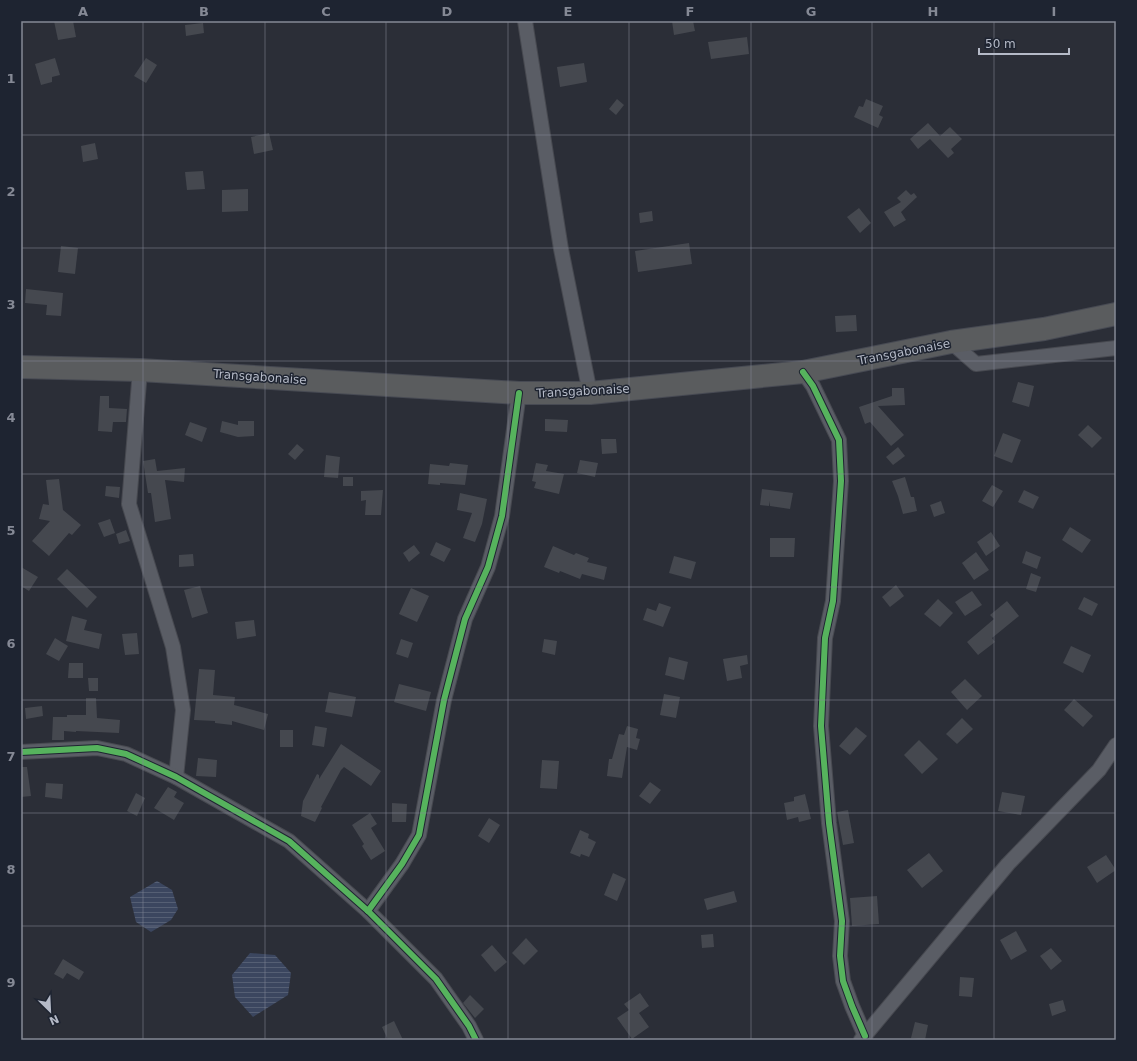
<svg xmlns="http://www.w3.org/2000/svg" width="1137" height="1061" font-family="'DejaVu Sans',sans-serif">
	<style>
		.water { fill: url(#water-rules) }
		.building { fill: #45484f }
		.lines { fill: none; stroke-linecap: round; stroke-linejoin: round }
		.street-casing { stroke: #474950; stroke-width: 16 }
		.highway-casing { stroke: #474a53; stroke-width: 24 }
		.street { stroke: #5a5d65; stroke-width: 14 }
		.highway { stroke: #5a5c5e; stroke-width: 22 }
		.cycleway-casing { stroke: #1e2431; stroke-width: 8 }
		.cycleway { stroke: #56b35d; stroke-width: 6 }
		.grid { fill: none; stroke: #858995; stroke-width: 1; stroke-opacity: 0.55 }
		.labels { text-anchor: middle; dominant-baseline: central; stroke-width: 3; stroke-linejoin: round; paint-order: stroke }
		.street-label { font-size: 12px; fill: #b5bac7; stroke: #1e2431 }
		.neatline { fill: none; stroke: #858995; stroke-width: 1.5 }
		.grid-label { font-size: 13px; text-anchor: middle; font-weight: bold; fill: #858995 }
	</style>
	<defs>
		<pattern id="water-rules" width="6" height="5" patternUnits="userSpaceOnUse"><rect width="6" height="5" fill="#3b465f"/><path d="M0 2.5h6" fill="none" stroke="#555f74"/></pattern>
	</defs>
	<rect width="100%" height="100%" fill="#2b2e37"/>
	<g class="water">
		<polygon points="157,881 172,890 178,909 171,920 151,932 136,922 130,897"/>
		<polygon points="250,953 275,955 291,973 288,995 253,1017 235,997 232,975"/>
	</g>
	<g class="building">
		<polygon points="54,21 73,21 76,37 58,40"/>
		<polygon points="672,21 693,21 695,31 674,35"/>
		<polygon points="203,23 204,33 186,36 185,25"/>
		<polygon points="747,37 749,54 711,59 708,42"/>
		<polygon points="55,58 60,75 52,77 52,82 41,85 35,64"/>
		<polygon points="146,58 157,65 146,83 134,76"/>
		<polygon points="584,63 587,82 560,87 557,67"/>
		<polygon points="617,99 624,105 616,115 609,109"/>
		<polygon points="866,99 883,106 879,115 883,117 878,128 854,117 859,106 863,107"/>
		<polygon points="928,123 940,136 950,127 962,139 951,149 954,153 948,158 930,139 918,149 910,139"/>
		<polygon points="269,133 273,150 254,154 251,137"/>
		<polygon points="95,143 98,159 83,162 81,146"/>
		<polygon points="203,171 205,189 187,190 185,172"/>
		<polygon points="248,189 248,211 222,212 222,190"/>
		<polygon points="906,190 911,195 914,193 917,197 901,212 906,220 894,227 884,212 901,202 897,198"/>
		<polygon points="859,208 871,223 860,233 847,217"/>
		<polygon points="652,211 653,221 640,223 639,213"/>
		<polygon points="689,243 692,264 638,272 635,251"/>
		<polygon points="61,246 78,248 75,274 58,272"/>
		<polygon points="26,289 63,293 61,316 46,315 47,305 25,303"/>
		<polygon points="856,315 857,331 836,332 835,316"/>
		<polygon points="1018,382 1034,386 1029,407 1012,402"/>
		<polygon points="892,388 904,388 905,405 878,406 904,435 891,446 870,422 865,424 859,407 892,396"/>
		<polygon points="100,396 109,396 109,408 127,409 126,422 113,422 112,432 98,431"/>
		<polygon points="545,419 568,420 567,432 545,431"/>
		<polygon points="222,421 238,425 238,421 254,421 254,436 238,437 220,432"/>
		<polygon points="190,422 207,428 202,442 185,435"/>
		<polygon points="1088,425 1102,438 1092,448 1078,435"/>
		<polygon points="1003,433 1021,440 1012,463 994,456"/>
		<polygon points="601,439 616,439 617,453 602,454"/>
		<polygon points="297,444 304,450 295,460 288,454"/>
		<polygon points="898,447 905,456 893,465 886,457"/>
		<polygon points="326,455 340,457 338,478 324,477"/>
		<polygon points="155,459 157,471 185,468 184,482 165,480 171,519 155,522 151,493 148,493 143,461"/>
		<polygon points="580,460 598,463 595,477 577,473"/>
		<polygon points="450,463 468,465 465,485 440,483 440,485 428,484 430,464 449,466"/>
		<polygon points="536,463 548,465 546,471 564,474 559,494 534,488 536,482 532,481"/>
		<rect x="343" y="477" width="10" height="9"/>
		<polygon points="905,477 911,497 914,497 917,511 903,514 898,496 892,481"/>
		<polygon points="59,479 63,510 81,525 72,535 69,533 49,556 32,541 50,521 39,519 43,504 49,505 46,480"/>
		<polygon points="992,485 1003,491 993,507 982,501"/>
		<polygon points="106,486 120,487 119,498 105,496"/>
		<polygon points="762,489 793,493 790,509 770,506 770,501 769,506 760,505"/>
		<polygon points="383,490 381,515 365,515 366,500 361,501 361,491"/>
		<polygon points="1024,490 1039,497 1033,509 1018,502"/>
		<polygon points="460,493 487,499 482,524 475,542 463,538 472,513 457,510"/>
		<polygon points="941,501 945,513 934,517 930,505"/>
		<polygon points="110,519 115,533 104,537 98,523"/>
		<polygon points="1070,527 1091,540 1082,553 1062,540"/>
		<polygon points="126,530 130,541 119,544 116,534"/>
		<polygon points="991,532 1000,546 986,556 977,542"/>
		<polygon points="770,538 795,538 794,557 770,557"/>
		<polygon points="436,542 451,549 444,562 430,555"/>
		<polygon points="414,545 420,553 409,562 403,553"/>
		<polygon points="553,546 574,555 576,553 589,558 587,562 607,567 604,580 582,574 580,579 560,571 559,573 544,567"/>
		<polygon points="1026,551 1041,557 1037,569 1022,563"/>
		<polygon points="976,552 989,570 974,580 962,563"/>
		<polygon points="193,554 194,566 179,567 179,555"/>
		<polygon points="674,556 696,562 691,579 669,573"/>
		<polygon points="21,567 38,577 29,591 21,586"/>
		<polygon points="67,569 97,597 87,608 57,579"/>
		<polygon points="1031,573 1041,577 1036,592 1026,589"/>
		<polygon points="896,585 904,596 890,607 882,597"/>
		<polygon points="200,586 208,613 192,618 184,590"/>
		<polygon points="411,588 429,596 417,622 399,614"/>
		<polygon points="972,591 982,605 965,616 955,602"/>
		<polygon points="1084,597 1098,604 1092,616 1078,609"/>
		<polygon points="938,599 953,613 940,627 924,614"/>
		<polygon points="1007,601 1019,616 992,638 995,642 978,655 967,642 994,619 990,615"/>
		<polygon points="659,603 671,607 663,627 643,620 647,608 656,611"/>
		<polygon points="72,616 87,620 84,630 102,634 99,649 66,641"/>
		<polygon points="254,620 256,636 237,639 235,622"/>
		<polygon points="137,633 139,654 125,655 122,634"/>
		<polygon points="55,638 68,646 59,661 46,654"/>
		<polygon points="401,639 413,643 408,658 396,654"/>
		<polygon points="544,639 557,641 555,655 542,652"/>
		<polygon points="1071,646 1091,655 1083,673 1063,663"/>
		<polygon points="747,655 748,664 740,666 742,678 727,681 723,659"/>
		<polygon points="669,657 688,662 684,680 665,675"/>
		<polygon points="69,663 83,663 83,678 68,678"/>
		<polygon points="199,669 215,670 213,695 235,697 234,705 268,714 264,730 232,721 232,725 215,723 215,721 194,720"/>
		<polygon points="88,678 98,678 98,691 89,691"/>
		<polygon points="965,679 982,696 967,710 951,692"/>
		<polygon points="399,684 431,692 426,711 394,702"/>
		<polygon points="329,692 356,697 352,717 325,712"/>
		<polygon points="664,694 680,697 676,718 660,715"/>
		<polygon points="86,698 96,698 97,718 120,720 119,733 76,731 76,732 64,731 64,740 52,740 53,717 67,717 67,715 86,715"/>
		<polygon points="1074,699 1093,716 1083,727 1064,710"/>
		<polygon points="42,706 43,716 26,719 25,708"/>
		<polygon points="962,718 973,729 957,744 946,734"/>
		<polygon points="315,726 327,728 324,747 312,745"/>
		<polygon points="627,726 638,729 636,738 640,739 637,750 627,747 622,778 607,776 609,759 612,759 619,734 624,735"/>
		<polygon points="856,727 867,736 850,755 839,746"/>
		<rect x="280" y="730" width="13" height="17"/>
		<polygon points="919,740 938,759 922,774 904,755"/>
		<polygon points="341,744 381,771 371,786 344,767 341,770 321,807 322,808 315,822 301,816 303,801 317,774 319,775 319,779"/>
		<polygon points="198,758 217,760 216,777 196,776"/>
		<polygon points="542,760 559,761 557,789 540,788"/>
		<polygon points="21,767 27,767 31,796 21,797"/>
		<polygon points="650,782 661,790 650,804 639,796"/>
		<polygon points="46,783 63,784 62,799 45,797"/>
		<polygon points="168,787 177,792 174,797 184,803 174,820 154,808"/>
		<polygon points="1002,792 1025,796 1021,815 998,811"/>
		<polygon points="136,793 145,798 137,816 127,811"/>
		<polygon points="805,794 811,819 799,822 798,817 787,820 784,803 794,801 794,797"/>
		<polygon points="392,803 407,804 406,822 392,822"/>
		<polygon points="848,810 854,843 843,845 837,812"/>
		<polygon points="370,813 377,824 371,828 385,851 371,860 362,846 364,844 352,825"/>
		<polygon points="489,818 500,825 489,843 478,836"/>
		<polygon points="580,830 589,834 588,838 596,842 589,857 581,854 580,857 570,853"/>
		<polygon points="929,853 943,871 922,888 907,870"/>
		<polygon points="1106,855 1116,870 1097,883 1087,867"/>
		<polygon points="613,873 626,879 617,901 604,895"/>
		<polygon points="734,891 737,902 707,910 704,899"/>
		<polygon points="877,896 879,924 852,926 850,898"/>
		<polygon points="1016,931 1027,951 1011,960 1000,940"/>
		<polygon points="713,934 714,947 702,948 701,935"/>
		<polygon points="526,938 538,951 524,965 512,953"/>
		<polygon points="492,945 507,962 495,972 481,955"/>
		<polygon points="1051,948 1062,961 1051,970 1040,956"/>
		<polygon points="63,959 84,972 79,980 67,973 63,979 54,974"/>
		<polygon points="960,977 974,978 972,997 959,996"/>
		<polygon points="640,993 649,1006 639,1013 649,1027 632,1039 617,1018 629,1010 624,1004"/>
		<polygon points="470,995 484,1009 475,1018 463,1003"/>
		<polygon points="1063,1000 1066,1011 1052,1016 1049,1004"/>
		<polygon points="394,1021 403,1040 388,1040 382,1027"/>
		<polygon points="915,1022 928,1025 925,1040 911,1038"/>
	</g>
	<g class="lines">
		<defs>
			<g id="street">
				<polyline points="525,21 561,249 590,393"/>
				<polyline points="951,342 976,364 1116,348"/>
				<polyline points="140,370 129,504 173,647 183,710 176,777"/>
				<polyline points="803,372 813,386 839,440 841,481 833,601 825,638 821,726 829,823 842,921 840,956 843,981 852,1006 865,1036"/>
				<polyline points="21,752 97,748 126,754 176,777 289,841 368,911 436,979 469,1026 476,1040"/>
				<polyline points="368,911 402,864 419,835 444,700 465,619 488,567 502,516 519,393"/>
				<polyline points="861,1040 1008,864 1099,770 1116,745"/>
			</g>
			<polyline id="highway" points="21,367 140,370 519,393 590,393 803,372 951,342 1044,329 1116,314"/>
		</defs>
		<use href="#street" class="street-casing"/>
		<use href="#highway" class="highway-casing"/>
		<use href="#street" class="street"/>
		<use href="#highway" class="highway"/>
		<defs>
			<g id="cycleway">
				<polyline points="803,372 813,386 839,440 841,481 833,601 825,638 821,726 829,823 842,921 840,956 843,981 852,1006 865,1036"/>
				<polyline points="21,752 97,748 126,754 176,777 289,841 368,911 436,979 469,1026 476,1040"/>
				<polyline points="368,911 402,864 419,835 444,700 465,619 488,567 502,516 519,393"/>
			</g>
		</defs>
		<use href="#cycleway" class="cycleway-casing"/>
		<use href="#cycleway" class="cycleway"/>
	</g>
	<path class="grid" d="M143 21V1040M265 21V1040M386 21V1040M508 21V1040M629 21V1040M751 21V1040M872 21V1040M994 21V1040M21 135H1116M21 248H1116M21 361H1116M21 474H1116M21 587H1116M21 700H1116M21 813H1116M21 926H1116"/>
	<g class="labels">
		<g class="street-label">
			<text transform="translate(904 352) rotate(-11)">Transgabonaise</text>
			<text transform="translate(260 377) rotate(4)">Transgabonaise</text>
			<text transform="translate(583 391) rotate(-3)">Transgabonaise</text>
		</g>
	</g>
	<rect width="1137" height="1061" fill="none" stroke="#1e2431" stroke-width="44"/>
	<g transform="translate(50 1011) rotate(156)" stroke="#1e2431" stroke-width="3" paint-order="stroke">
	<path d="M0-3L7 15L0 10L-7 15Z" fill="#b5bac7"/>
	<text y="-6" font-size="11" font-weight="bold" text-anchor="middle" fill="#b5bac7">N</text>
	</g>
	<path d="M979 48v6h90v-6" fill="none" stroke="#b5bac7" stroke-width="2"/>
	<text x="985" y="48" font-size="12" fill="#b5bac7" stroke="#1e2431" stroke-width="3" paint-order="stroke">50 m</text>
	<rect x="22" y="22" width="1093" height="1017" class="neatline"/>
	<g class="grid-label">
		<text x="83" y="16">A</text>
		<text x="204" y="16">B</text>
		<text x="326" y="16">C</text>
		<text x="447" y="16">D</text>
		<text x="568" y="16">E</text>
		<text x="690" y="16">F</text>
		<text x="811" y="16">G</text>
		<text x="933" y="16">H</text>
		<text x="1054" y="16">I</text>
		<text x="11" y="83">1</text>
		<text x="11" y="196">2</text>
		<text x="11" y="309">3</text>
		<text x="11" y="422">4</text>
		<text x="11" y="535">5</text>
		<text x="11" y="648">6</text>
		<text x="11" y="761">7</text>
		<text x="11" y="874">8</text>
		<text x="11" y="987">9</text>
	</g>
</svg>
